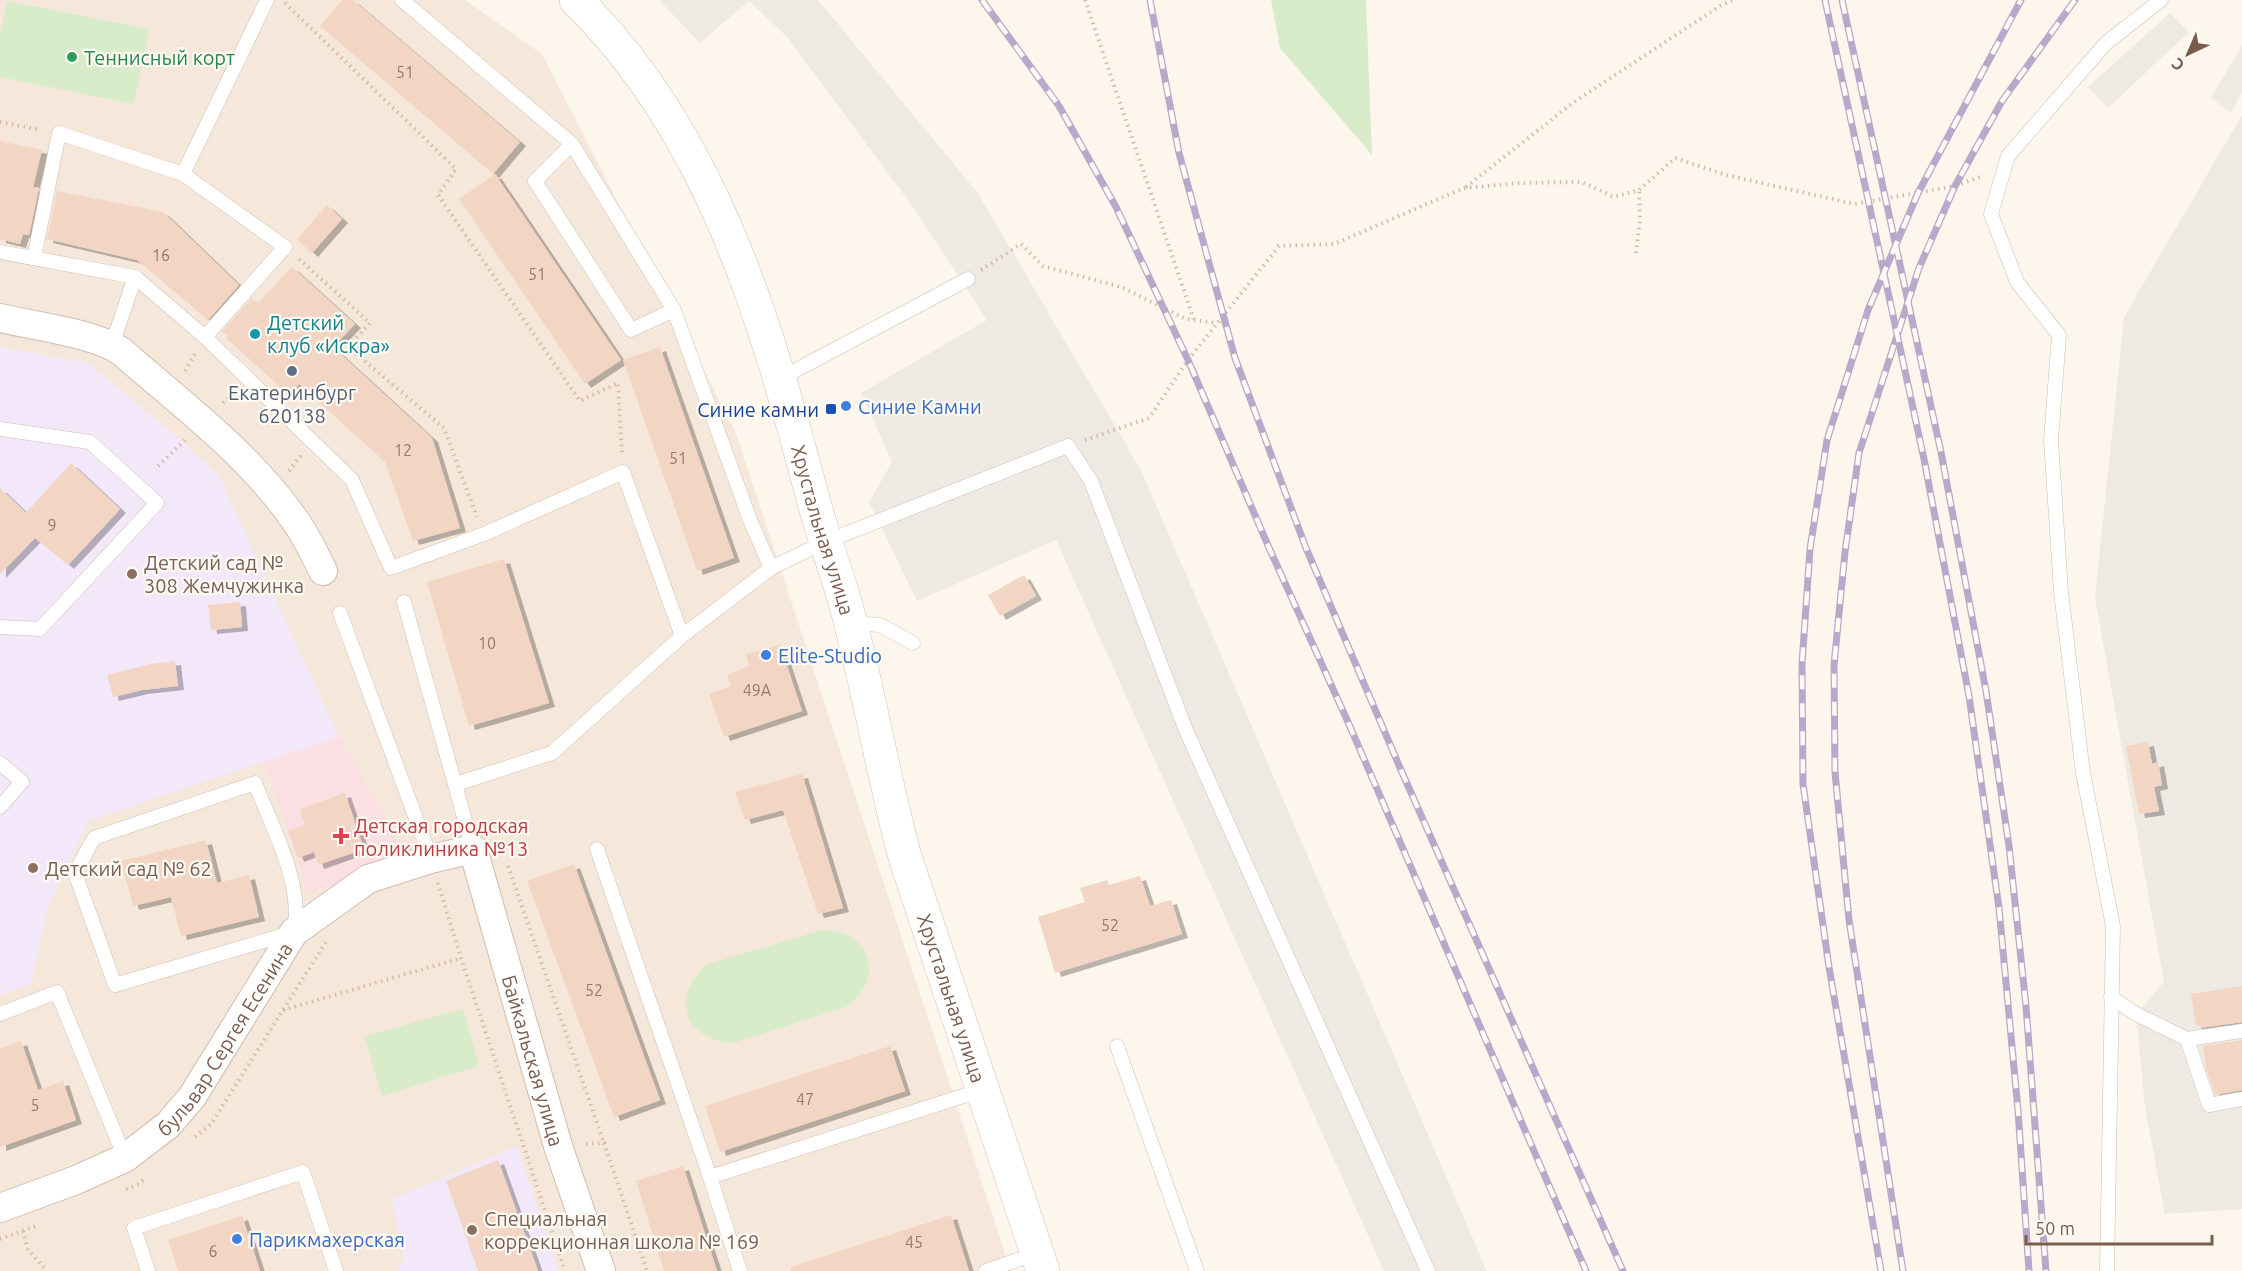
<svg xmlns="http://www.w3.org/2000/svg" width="2242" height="1271" font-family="Ubuntu,sans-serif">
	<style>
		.residential { fill: #f5e8da }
		.industrial { fill: #efe9e4 }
		.education { fill: #f3e8fa }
		.medical { fill: #fbdfe3 }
		.green { fill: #d8ecc9 }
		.building { fill: #f3d5c3; filter: url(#shadow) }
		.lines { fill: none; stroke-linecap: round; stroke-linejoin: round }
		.lane-casing { stroke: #d1beb0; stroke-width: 15 }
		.street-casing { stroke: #d1beb0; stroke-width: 30 }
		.secondary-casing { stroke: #d6c0b0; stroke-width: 34 }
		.path { stroke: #d9b8a5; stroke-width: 4; stroke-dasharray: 1.5 4.5; stroke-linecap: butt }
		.lane { stroke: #fff; stroke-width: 14 }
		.street { stroke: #fff; stroke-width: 28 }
		.secondary { stroke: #fff; stroke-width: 33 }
		.rail-casing { stroke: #b9a8c9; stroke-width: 7 }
		.rail { stroke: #fffaf3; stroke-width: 4.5; stroke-dasharray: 14; stroke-linecap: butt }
		.leisure-dot { fill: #2e9e5b; stroke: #fffaf3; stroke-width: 2 }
		.culture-dot { fill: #0f9aa8; stroke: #fffaf3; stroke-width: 2 }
		.service-dot { fill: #5c6f8a; stroke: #fffaf3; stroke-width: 2 }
		.shop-dot { fill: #3f7fe0; stroke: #fffaf3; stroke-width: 2 }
		.transit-dot { fill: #1a4fb4; stroke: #fffaf3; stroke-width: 2 }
		.education-dot { fill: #8d6e63; stroke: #fffaf3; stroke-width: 2 }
		.health-dot { fill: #e0444e; stroke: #fffaf3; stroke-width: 2 }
		.labels { text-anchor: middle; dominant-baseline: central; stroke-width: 4.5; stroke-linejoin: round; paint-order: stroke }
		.number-label { font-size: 16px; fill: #987a6a }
		.leisure-label { font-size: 20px; fill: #27864d; stroke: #fffaf3; text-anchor: start }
		.culture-label { font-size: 20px; fill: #0d838f; stroke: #fffaf3; text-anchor: start }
		.service-label { font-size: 20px; fill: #4e5e75; stroke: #fffaf3 }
		.shop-label { font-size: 20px; fill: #366cbe; stroke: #fffaf3; text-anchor: start }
		.transit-label { font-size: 20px; fill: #164399; stroke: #fffaf3; text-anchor: end }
		.street-label { font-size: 20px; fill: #7a5c4d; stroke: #fffaf3 }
		.education-label { font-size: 20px; fill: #785e54; stroke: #fffaf3; text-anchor: start }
		.health-label { font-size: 20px; fill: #be3a42; stroke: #fffaf3; text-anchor: start }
	</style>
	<defs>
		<filter id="shadow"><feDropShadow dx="6" dy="4" stdDeviation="0" flood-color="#0004"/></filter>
	</defs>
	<rect width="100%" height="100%" fill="#fdf6ec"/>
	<polygon class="residential" points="0,0 465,0 542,54 736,433 1011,1271 0,1271"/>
	<g class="industrial">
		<polygon points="659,0 818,0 977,192 1141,470 1487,1271 1384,1271 1056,540 917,601 869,502 892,462 861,393 987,320 913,207 787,37 749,1 700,43"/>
		<polygon points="2170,13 2189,32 2108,108 2088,87"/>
		<polygon points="2242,45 2242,92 2231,113 2211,98"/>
		<polygon points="2242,115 2242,1209 2165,1214 2145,1107 2136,1014 2164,982 2095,598 2124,317"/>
	</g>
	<g class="education">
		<polygon points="0,347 88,363 183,442 219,476 339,737 88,821 48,908 31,984 0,995"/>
		<polygon points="517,1146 559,1271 396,1271 404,1261 392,1199"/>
	</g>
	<polygon class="medical" points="339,737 385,815 403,858 309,894 264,762"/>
	<g class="green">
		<polygon points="1271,0 1366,0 1372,155 1280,48"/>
		<polygon points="7,1 149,29 134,104 0,77 0,36"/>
		<path d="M822 930C871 929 886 980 846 1007L733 1043C685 1042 669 993 708 964Z"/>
		<polygon points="463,1009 479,1066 382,1096 364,1036"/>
	</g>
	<g class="building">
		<polygon points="342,0 353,0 520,142 493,174 320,26"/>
		<polygon points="0,141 42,150 33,187 39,188 29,235 23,234 20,244 0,239"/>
		<polygon points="495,174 621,360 585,384 459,199"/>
		<polygon points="57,191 163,212 239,285 208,320 137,260 47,239"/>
		<polygon points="327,205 342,219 312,253 297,239"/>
		<polygon points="292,267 355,324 333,347 432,438 460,528 413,541 385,462 299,384 289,395 226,338 228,336 222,331 252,298 258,303"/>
		<polygon points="660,347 734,558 697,571 623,360"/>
		<polygon points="71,463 120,509 68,565 35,538 0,574 0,488 26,513"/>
		<polygon points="504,559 549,703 469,726 427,582"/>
		<polygon points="1024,575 1036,596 1000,616 988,595"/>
		<polygon points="240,602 242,627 211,630 208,605"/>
		<polygon points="780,645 802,711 724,737 709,694 731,686 727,675 749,666 746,654"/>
		<polygon points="175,661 178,686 142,690 113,697 107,675 151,664"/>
		<polygon points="2148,742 2152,764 2158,762 2162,785 2154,787 2159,811 2139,814 2126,746"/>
		<polygon points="802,774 843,908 818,914 783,810 745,820 735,792"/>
		<polygon points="345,793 364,849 318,865 314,852 298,858 288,830 305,825 300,809"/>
		<polygon points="206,840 217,883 249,875 259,917 181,936 171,897 133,906 121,861"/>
		<polygon points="574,864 660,1100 614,1117 527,881"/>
		<polygon points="1140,876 1150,906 1171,900 1182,934 1055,973 1038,917 1085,902 1080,888 1107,880 1109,885"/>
		<polygon points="2242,986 2242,1022 2200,1028 2200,1026 2196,1026 2191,994"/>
		<polygon points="2242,1040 2242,1090 2215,1095 2206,1068 2203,1046"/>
		<polygon points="21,1041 38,1090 63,1081 76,1120 0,1147 0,1049"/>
		<polygon points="890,1046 905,1091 720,1152 705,1106"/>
		<polygon points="498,1160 538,1271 478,1271 446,1181"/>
		<polygon points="683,1166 717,1271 664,1271 636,1181"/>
		<polygon points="951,1215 969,1271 791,1271 791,1267"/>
		<polygon points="242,1216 260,1271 178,1271 168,1240"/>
	</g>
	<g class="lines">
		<defs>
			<g id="lane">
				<polyline points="402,0 572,144 674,310 750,520 771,568"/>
				<polyline points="572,144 535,181 631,330 674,310"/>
				<polyline points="183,174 267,0"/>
				<polyline points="0,252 135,277 205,337 352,480 391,568 484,534 623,472 682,636 771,568 825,542 1068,446 1091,481 1185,728 1428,1271"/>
				<polyline points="34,258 59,133 183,174 285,247 205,337"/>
				<polyline points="112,345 135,277"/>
				<polyline points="781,378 968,279"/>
				<polyline points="0,429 90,442 157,503 40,629 0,627"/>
				<polyline points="404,602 473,849"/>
				<polyline points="340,613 431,859"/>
				<polyline points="851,623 880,625 913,643"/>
				<polyline points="0,763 22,782 0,807"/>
				<path d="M255 783C272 827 304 885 294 932L115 985 75 873 94 838Z"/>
				<polyline points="456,784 552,753 682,636"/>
				<polyline points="597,849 710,1177 740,1271"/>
				<polyline points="2111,997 2136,1014 2187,1039 2242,1031"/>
				<polyline points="0,1014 57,992 125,1158"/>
				<polyline points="2187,1039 2209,1105 2242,1099"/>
				<polyline points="1117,1046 1197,1271"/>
				<polyline points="710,1177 982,1090"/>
				<polyline points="148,1271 134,1228 303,1172 336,1271"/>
				<polyline points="986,1271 1037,1253"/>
				<polyline points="2107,1271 2113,926 2083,773 2061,592 2051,440 2059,335 2017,282 1991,214 2008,156 2106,43 2161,0"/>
			</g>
			<g id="street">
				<path d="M0 318C34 326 95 333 122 352 181 404 249 454 294 519 306 535 314 553 323 571"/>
				<path id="s1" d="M0 1208 76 1180 125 1158 168 1125 192 1097 294 932 368 879 431 859 473 849 558 1146 601 1271"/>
			</g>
			<g id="secondary">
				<path id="s2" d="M576 0C711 132 765 318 812 495 823 539 841 581 851 625 871 702 884 780 905 857L1043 1271"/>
			</g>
		</defs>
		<use href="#lane" class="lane-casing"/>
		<use href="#street" class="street-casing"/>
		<use href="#secondary" class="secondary-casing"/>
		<g class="path">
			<polyline points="1085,0 1194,320"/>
			<polyline points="285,3 456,169 438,195 580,401 618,383 622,455"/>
			<polyline points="0,122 41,130"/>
			<polyline points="1466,187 1574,102 1720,6 1733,0"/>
			<polyline points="1636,253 1640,219 1639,190"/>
			<polyline points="299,259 370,323 348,347 444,428 477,517"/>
			<polyline points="981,270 1021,244 1043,266 1121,287 1186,319 1217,323"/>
			<polyline points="185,371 196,352"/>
			<polyline points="223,403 235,392"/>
			<polyline points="1085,440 1149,418 1188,360 1279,246 1334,244 1464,188 1520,183 1582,182 1614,197 1639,190 1675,158 1726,175 1855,204 1955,186 1983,176"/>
			<polyline points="158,466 185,440"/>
			<polyline points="289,471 301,455"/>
			<polyline points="508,866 604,1143"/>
			<polyline points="438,883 461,958 565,1271"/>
			<polyline points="283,1010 461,958"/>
			<polyline points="195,1137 211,1124 326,942"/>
			<polyline points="586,1144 604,1143 647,1271"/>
			<polyline points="126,1189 139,1184 146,1178"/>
			<polyline points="23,1231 28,1250 47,1271"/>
			<polyline points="0,1239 36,1226"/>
		</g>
		<use href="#lane" class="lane"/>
		<use href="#street" class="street"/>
		<use href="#secondary" class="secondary"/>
		<defs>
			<g id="rail">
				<polyline points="982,0 1059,106 1116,207 1188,360 1270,550 1348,722 1586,1271"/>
				<polyline points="1150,0 1179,153 1235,358 1306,548 1401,770 1623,1271"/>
				<polyline points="1825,0 1924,459 1969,696 1999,908 2018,1110 2029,1271"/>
				<polyline points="1842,0 1941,452 1986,691 2009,846 2026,1006 2046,1271"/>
				<polyline points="1881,1271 1829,967 1803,784 1802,664 1810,549 1827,440 1868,310 1918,193 2021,0"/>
				<polyline points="1903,1271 1849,920 1835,772 1834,665 1845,552 1859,453 1919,268 1955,186 2002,101 2075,0"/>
			</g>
		</defs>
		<use href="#rail" class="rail-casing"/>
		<use href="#rail" class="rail"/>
	</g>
	<circle class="leisure-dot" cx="72" cy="57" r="6"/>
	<circle class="culture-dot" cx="255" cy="334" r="6"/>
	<circle class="service-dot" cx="292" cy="371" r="6"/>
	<g class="shop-dot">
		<circle cx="846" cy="406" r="6"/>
		<circle cx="766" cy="655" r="6"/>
		<circle cx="237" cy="1239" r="6"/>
	</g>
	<rect class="transit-dot" x="825" y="403" width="12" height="12" rx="3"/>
	<g class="education-dot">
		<circle cx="132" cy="574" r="6"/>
		<circle cx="33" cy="868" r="6"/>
		<circle cx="472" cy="1230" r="6"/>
	</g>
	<path class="health-dot" d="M338 827h6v6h6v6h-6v6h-6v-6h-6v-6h6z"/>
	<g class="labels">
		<g class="number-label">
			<text x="405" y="72">51</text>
			<text x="161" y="255">16</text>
			<text x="537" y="274">51</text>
			<text x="403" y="450">12</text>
			<text x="678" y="458">51</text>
			<text x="52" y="525">9</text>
			<text x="487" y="643">10</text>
			<text x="757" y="690">49А</text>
			<text x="1110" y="925">52</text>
			<text x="594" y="990">52</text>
			<text x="805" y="1099">47</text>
			<text x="35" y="1105">5</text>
			<text x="914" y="1242">45</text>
			<text x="213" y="1251">6</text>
		</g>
		<g class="leisure-label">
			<text x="84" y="57">Теннисный корт</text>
		</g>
		<g class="culture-label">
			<text x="267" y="322">Детский<tspan x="267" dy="23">клуб «Искра»</tspan></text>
		</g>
		<g class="service-label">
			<text x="292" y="392">Екатеринбург<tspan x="292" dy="23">620138</tspan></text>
		</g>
		<g class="shop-label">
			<text x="858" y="406">Синие Камни</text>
			<text x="778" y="655">Elite-Studio</text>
			<text x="249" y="1239">Парикмахерская</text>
		</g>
		<g class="transit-label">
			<text x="819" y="409">Синие камни</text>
		</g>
		<g class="street-label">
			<text stroke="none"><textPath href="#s2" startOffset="592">Хрустальная улица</textPath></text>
			<text stroke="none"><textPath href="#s2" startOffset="1078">Хрустальная улица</textPath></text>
			<text stroke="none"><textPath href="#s1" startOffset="292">бульвар Сергея Есенина</textPath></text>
			<text stroke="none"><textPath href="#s1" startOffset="840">Байкальская улица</textPath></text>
		</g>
		<g class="education-label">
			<text x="144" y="562">Детский сад №<tspan x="144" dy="23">308 Жемчужинка</tspan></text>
			<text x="45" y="868">Детский сад № 62</text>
			<text x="484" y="1218">Специальная<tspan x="484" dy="23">коррекционная школа № 169</tspan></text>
		</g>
		<g class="health-label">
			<text x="354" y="825">Детская городская<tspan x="354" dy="23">поликлиника №13</tspan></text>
		</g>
	</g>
	<g transform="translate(2188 54) rotate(224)" stroke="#fffaf3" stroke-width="4.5" paint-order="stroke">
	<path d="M0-4.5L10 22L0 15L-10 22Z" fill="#7a5c4d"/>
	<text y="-9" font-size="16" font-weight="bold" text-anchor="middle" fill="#7a5c4d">С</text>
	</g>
	<path d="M2026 1235v9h186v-9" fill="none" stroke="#7a5c4d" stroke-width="3"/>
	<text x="2035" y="1235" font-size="18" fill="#7a5c4d" stroke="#fffaf3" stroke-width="4.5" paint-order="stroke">50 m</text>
</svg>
